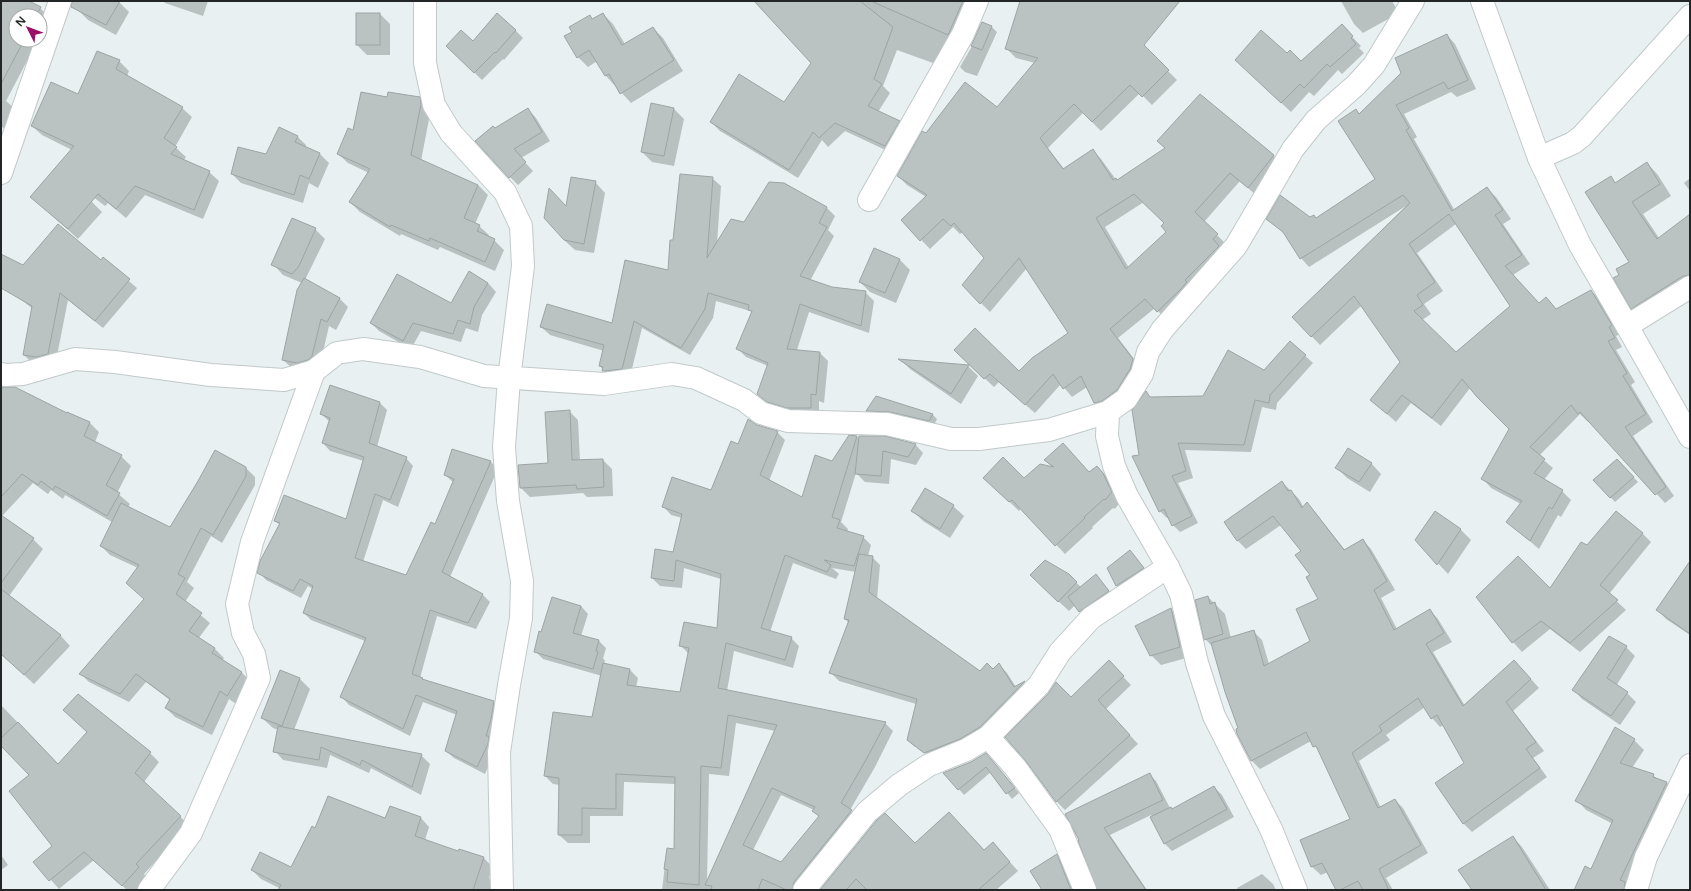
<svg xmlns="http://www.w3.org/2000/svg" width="1691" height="891" font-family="'Varela Round',sans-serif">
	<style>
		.shadow { fill: #0003; fill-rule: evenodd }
		.building { fill: #bac2c2; stroke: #9da4a4; fill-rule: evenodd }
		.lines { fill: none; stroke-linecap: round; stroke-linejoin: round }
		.minor-casing { stroke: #c1c9c9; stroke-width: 24 }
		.minor { stroke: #fff; stroke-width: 22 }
	</style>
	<rect width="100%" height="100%" fill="#e8f0f1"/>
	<g class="shadow">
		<polygon points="1,1 26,1 40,8 50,18 40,36 40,16 16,16 16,40 38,40 6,101 20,113 6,130 1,126"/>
		<polygon points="83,1 118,1 129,12 116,35 88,20 78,10"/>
		<polygon points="163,1 208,1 203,16 165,3"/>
		<polygon points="755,1 975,1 944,67 897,50 883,86 890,93 878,112 899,121 908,130 894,154 845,131 828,147 822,140 798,178 720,131 711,122 785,103 812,63"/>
		<path d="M1021 1H1168L1112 59 1146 49 1177 80 1152 105 1140 93 1101 131 1083 113 1048 148 1064 169 1092 150 1101 159 1117 181 1166 149 1158 141 1273 155 1282 164 1257 196 1240 181 1204 222 1226 244 1167 320 1155 308 1118 338 1142 369 1103 412 1094 403 1087 387 1072 397 1061 384 1035 413 999 382 994 387 964 359 1020 373 1070 333 1027 268 990 312 981 303 985 258 963 232 960 234 953 227 930 249 902 220 926 197 907 185 898 176 926 134 997 108 1035 63 1016 58 1007 49ZM1144 202 1165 223 1168 232 1129 268 1105 227Z"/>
		<polygon points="1341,1 1392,1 1399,13 1363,33 1354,24"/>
		<polygon points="380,14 390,24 390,55 367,55 357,45"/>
		<polygon points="603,14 613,24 625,44 653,28 663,38 683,71 631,103 606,76 597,61 588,67 578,57"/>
		<polygon points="982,23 992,27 997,32 977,76 965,72 960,67 975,41"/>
		<polygon points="1342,26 1361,46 1359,48 1364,53 1342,74 1338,70 1314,96 1309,92 1291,112 1245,69 1287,54 1301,62"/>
		<polygon points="515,30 523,38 504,60 503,59 482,80 447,46 473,43"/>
		<path d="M1447 35 1455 44 1476 89 1457 97 1451 92 1404 114 1417 137 1414 139 1455 211 1487 188 1496 197 1511 219 1503 224 1530 264 1513 275 1539 304 1546 298 1557 310 1591 291 1600 299 1620 334 1616 336 1622 347 1616 350 1635 382 1631 385 1653 422 1633 436 1674 496 1665 503 1589 420 1588 422 1580 414 1539 456 1553 468 1544 480 1562 491 1571 500 1561 517 1558 515 1539 549 1507 522 1521 504 1491 488 1483 479 1510 428 1470 388 1441 426 1411 403 1396 422 1371 400 1402 362 1362 305 1320 345 1293 317 1406 206 1309 267 1301 258 1287 236 1267 219H1316L1376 180 1356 110 1360 114ZM1456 224 1512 306 1456 354 1422 320 1431 314 1424 304 1443 291 1417 253Z"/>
		<polygon points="119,61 129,71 127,76 182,108 192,117 175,147 186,157 183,161 209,172 219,181 203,219 145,195 126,218 108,203 105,206 67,177 72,150 42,135 32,126 78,96"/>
		<polygon points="388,98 419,98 429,108 430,114 421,161 478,185 488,195 475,224 479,226 489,235 488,237 494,240 504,250 495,271 440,247 438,250 401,234 400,236 360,212 350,202 369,173 348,163 338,154 354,131"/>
		<polygon points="528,109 536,118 550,141 521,158 533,171 518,185 510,177 495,129"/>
		<polygon points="674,109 684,119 674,166 652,162 642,152"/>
		<polygon points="297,136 306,145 306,148 320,154 329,163 318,188 309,183 303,203 241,183 232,174"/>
		<polygon points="1647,163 1658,175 1671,196 1643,214 1659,238 1690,216 1690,291 1644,320 1632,308 1620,275 1631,263 1611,177 1616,183"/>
		<polygon points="712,178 721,186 717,244 744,223 783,184 827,208 835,216 828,230 834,236 810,281 832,288 865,292 874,301 869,333 809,312 797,350 820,353 828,361 824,403 819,401 819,416 776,410 758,394 768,366 746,357 737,348 753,313 750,311 716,301 713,318 690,355 642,328 630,377 611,379 600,366 604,351 550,335 541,327 613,324 669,271 673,241"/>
		<polygon points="1690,178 1690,191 1684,183"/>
		<polygon points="45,182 92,202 102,212 78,239 32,197"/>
		<polygon points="595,182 605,193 594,253 575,250 564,240 567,207"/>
		<polygon points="315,229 325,239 305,280 340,299 348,307 336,330 329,326 320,365 292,368 283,360 302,283 283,275 273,264"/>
		<polygon points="875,249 900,260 910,270 896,303 870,292 860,282"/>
		<polygon points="1,255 24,266 101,262 103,259 137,288 103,328 68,300 56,361 32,363 24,355 33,309 1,284"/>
		<polygon points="488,283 496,292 482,315 478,332 466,328 461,342 421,331 411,349 379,331 371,323 451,304"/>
		<polygon points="1290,342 1313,363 1277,403 1276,410 1262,407 1251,452 1185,450 1193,478 1178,483 1198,523 1180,532 1173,525 1169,517 1167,518 1160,511 1141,456 1151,398 1204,397 1264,371"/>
		<polygon points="901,360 968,366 978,376 961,404 910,369"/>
		<polygon points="1,389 89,422 99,432 95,442 121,456 131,466 117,493 130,504 128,507 170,528 246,468 255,477 255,485 222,543 211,536 187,582 194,588 185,602 210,623 198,639 215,649 224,658 222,660 242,673 251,681 236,704 229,699 212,735 175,717 166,708 170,700 146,682 129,702 89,682 80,673 145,599 138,568 110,555 101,546 112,522 65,495 63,499 51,490 48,494 33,483 2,516 33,539 43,549 9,596 61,636 70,646 34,684 1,654"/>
		<polygon points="876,397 933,415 937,419 934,425 872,415 867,411"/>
		<polygon points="379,402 387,410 377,447 406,458 413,466 398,507 383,500 363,562 407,577 435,526 454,483 445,475 453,450 491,462 498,469 450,577 482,594 490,602 476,629 437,616 420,678 425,681 493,702 501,709 495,751 485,774 454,758 446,751 457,715 423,702 410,736 349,705 342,697 365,641 311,620 304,613 313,589 308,586 301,598 266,580 259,572 280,525 275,521 347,520 364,461 330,451 323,443 330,422 321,414"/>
		<polygon points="569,411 578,420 580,461 603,460 612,469 613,496 587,497 583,493 530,497 521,488 549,464"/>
		<path d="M757 426 777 432 785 440 769 481 802 499 832 462 850 436 857 437 860 439 915 444 923 453 916 465 891 459 889 484 865 482 856 473 841 522 848 529 847 532 863 537 871 545 868 556 872 557 880 565 877 599 980 672 993 670 999 665 1007 673 1016 687 1025 682 1033 690 988 735 929 756 915 745V747L908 740 916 704 839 681 831 673 849 623 845 619 856 572 832 568 839 574 836 579 793 563 770 632 791 638 799 646 793 668 734 651 727 691 885 723 893 731 875 767 850 810 860 819 802 890H662L667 849 675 850 676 784 624 782 623 816H590V843H568L559 835 560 785 553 784 545 776 593 718 602 676 543 659 535 651 542 633 581 606 588 614 581 636 599 641 606 648 603 659 605 660 604 665 630 670 638 678 636 687 681 693 689 654 681 646 718 629 721 579 684 568 682 588 660 586 652 578 674 553 682 518 671 515 663 506 712 491 738 445ZM736 723 775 731 707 883 709 774 729 776ZM781 795 814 810 813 811 820 817 781 864 753 850Z"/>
		<polygon points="1063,444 1090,473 1097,467 1106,476 1112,483 1120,502 1115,509 1113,508 1092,527 1093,528 1065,554 1021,508 1019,511 994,487 1024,479 1053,468 1045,460"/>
		<polygon points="1371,463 1381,474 1370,492 1347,478 1337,468"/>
		<polygon points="1622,465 1638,482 1615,502 1595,480"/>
		<polygon points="1282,482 1299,499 1304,508 1307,504 1315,512 1345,550 1363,540 1371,549 1395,590 1381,598 1397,629 1430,610 1438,619 1452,642 1433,652 1465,706 1522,669 1539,688 1513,711 1544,751 1533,758 1547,777 1472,832 1464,824 1436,783 1466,763 1444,725 1440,727 1432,718 1425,707 1386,735 1390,740 1359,761 1381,808 1395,800 1403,808 1428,853 1386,878 1393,890 1337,890 1328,872 1321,875 1312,867 1301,840 1351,819 1320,752 1311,741 1260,769 1252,761 1238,733 1239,728 1213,647 1205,639 1208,597 1225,614 1231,638 1253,631 1262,640 1269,664 1311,642 1319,600 1302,551 1281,525 1246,549 1238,541 1225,523"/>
		<polygon points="925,489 953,506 964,516 950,538 923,521 913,511"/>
		<polygon points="1435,513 1461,530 1471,540 1448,574 1416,540"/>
		<polygon points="1642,533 1651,542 1609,594 1626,610 1580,652 1550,629 1522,652 1513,642 1477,597 1550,590 1587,547"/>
		<polygon points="1129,552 1153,579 1127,596 1117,586 1108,569"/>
		<polygon points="1068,575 1081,587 1096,576 1119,602 1090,622 1075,605 1069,611 1042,586"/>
		<polygon points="1690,575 1690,635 1666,619 1658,610"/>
		<polygon points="1171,609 1181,619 1190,657 1161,665 1151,655"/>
		<polygon points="1626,647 1635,656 1616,686 1627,693 1636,702 1620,725 1582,699 1574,690"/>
		<polygon points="1109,662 1131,685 1106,709 1138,744 1065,810 1057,802 1026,759 1071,698"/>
		<polygon points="281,672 300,679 310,689 294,730 421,755 430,764 421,795 371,768 369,773 330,755 327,768 283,760 275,751 279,730 273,728 262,718"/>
		<polygon points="1,705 58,765 150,753 159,762 144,782 189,825 144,874 147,877 136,890 127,890 94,860 59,889 35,862 54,846 30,775 1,744"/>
		<polygon points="1634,740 1644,750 1632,768 1653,775 1658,780 1667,783 1676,792 1629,890 1575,890 1592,870 1613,824 1586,810 1577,800"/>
		<polygon points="990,759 1019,793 1012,799 991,772 964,795 945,773 971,762"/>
		<polygon points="1149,774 1156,781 1170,808 1173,810 1214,787 1222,795 1234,817 1172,851 1164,843 1151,815 1110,835 1147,890 1118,890 1079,841"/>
		<polygon points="390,807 421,818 429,827 425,840 459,852 484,858 492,867 489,878 498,887 498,890 283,890 261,879 252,870 291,868 316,829 386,819"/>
		<polygon points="1513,837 1522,847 1550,890 1482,890"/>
		<polygon points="993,843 1018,871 996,890 821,890 915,844 984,851"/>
		<polygon points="1,855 8,865 1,870"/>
		<polygon points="1057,855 1067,865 1077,890 1043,890"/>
		<polygon points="1262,874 1273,884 1276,890 1238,890 1237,888"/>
	</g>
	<g class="building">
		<polygon points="1,1 29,1 41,7 36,16 16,16 16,40 24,40 1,84"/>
		<polygon points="72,1 120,1 106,25 71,7"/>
		<polygon points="754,1 860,1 893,27 874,79 882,84 868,106 900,121 885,146 835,123 819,138 813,132 789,170 710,122 739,74 784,102 811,63"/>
		<polygon points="871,1 963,1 948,35"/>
		<path d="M1020 1H1180L1144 45 1169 70 1142 97 1130 85 1092 122 1074 104 1040 138 1063 169 1093 149 1113 180 1116 178 1117 180 1165 148 1157 141 1200 94 1274 155 1248 188 1230 173 1195 212 1218 234 1213 239 1219 246 1185 280 1187 282 1181 289 1157 312 1145 299 1110 329 1133 359 1130 369 1117 390 1102 401 1094 403 1081 376 1063 389 1053 374 1025 405 990 374 984 379 954 350 975 328 1019 371 1032 358 1068 333 1019 258 980 304 962 285 984 258 954 223 951 226 943 219 920 241 901 220 927 195 897 176 922 131 926 133 965 82 997 107 1038 58 1005 49ZM1134 194 1164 223 1161 226 1166 232 1126 269 1096 218Z"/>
		<rect x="356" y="13" width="24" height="32"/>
		<polygon points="497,13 516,30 496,53 495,52 474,73 446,46 461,30 473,41"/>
		<polygon points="603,13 622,45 653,27 674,60 620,94 609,74 605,76 589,50 577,58 564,36 572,32 569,27 590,15 592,19"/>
		<polygon points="982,22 992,26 982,50 971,46"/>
		<polygon points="1342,24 1353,36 1351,38 1356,44 1330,67 1327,64 1304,88 1300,84 1281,103 1235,60 1261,30 1287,53 1290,50 1301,61"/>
		<path d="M1447 34 1468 80 1448 89 1444 82 1396 105 1409 128 1406 130 1452 211 1487 187 1503 210 1495 215 1522 255 1505 266 1539 303 1546 297 1556 309 1591 290 1612 325 1609 327 1615 338 1608 341 1627 373 1623 376 1646 414 1625 427 1666 487 1655 495 1580 412 1578 414 1571 405 1530 447 1545 459 1534 473 1563 490 1552 509 1549 507 1530 541 1506 522 1522 501 1481 479 1509 429 1477 397 1462 379 1432 418 1402 395 1387 414 1370 400 1400 362 1354 296 1311 337 1292 317 1410 203 1403 195 1300 259 1283 232 1266 219 1280 195 1310 217 1314 215 1316 218 1375 179 1338 121 1356 109 1359 114 1401 73 1395 58ZM1449 214 1510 306 1456 352 1414 311 1423 305 1417 295 1435 282 1409 244Z"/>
		<polygon points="97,51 120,60 116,69 183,107 164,138 177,147 171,154 210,171 194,210 135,186 116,209 98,194 68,229 30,197 74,146 31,126 51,82 78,94"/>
		<polygon points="361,92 387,97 388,92 420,97 421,104 411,155 478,185 464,218 480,225 477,231 495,239 485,262 430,238 429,241 391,225 390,227 349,202 370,169 337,154 348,128 353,130"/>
		<polygon points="651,103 674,108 664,156 641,152"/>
		<polygon points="528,108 542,132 514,149 526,162 509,178 475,141 493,126 495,128"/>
		<polygon points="279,127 298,136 295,142 320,153 309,179 300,175 294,195 231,174 238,147 266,154"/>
		<polygon points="1647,162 1660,184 1632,202 1657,239 1690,214 1690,275 1683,276 1631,309 1613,278 1619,275 1616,269 1629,262 1585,192 1611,176 1615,183"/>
		<polygon points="680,174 713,177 707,258 731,219 744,222 769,182 784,183 827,207 819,223 827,227 800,276 832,287 866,291 861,326 800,304 787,349 820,352 816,395 811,394 811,408 787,408 767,402 757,394 768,363 736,349 752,311 748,310 749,305 708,293 705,309 681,348 634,321 622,369 604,371 602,371 603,367 599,366 604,345 540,327 547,304 612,323 625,260 668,270 670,240 673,240"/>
		<polygon points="571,177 596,181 584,244 564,240 544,218 549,188 566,206"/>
		<polygon points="292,218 316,228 299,266 292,274 271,265"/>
		<polygon points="58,224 101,260 103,257 130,279 95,321 60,293 48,354 36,357 23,355 32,306 1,288 1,254 23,265"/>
		<polygon points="874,248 900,259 885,293 859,282"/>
		<polygon points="469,271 488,283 474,307 470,324 458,320 453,334 413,323 403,341 370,323 397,274 451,303"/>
		<polygon points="304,278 340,298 327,322 321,319 312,356 308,360 297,363 282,360 297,290"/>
		<polygon points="1290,341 1306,355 1270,395 1269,403 1255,400 1244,445 1178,443 1186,471 1172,476 1192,516 1172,526 1164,509 1159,512 1132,456 1139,455 1132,410 1146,391 1150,397 1203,396 1228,350 1264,370"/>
		<polygon points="898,359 969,365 951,394"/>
		<polygon points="330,385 380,402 369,443 407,457 390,500 375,494 355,558 406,575 431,522 435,524 454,479 444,475 452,449 491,461 442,572 483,594 468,623 430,610 412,674 423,678 422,679 494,701 491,719 486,736 489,736 488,744 477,767 445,751 457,711 416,695 403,729 340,697 366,638 303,613 313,586 300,579 293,591 257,573 260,561 280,523 274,521 284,495 346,519 364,457 322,443 330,418 320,414"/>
		<polygon points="1,387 15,387 67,413 67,412 90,422 84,436 122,455 106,485 120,493 107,516 55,486 53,490 41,481 38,485 22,474 1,497"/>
		<polygon points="876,396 933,414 929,421 890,412 866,411"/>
		<polygon points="570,410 572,460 603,459 604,487 577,489 576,485 520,488 518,465 548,463 545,412"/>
		<path d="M748 419 757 425 778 431 760 475 802 497 815 455 832 461 849 435 857 436 832 517 840 520 837 528 864 536 854 566 824 560 831 565 827 572 785 555 761 628 792 637 785 660 726 643 718 688 886 722 867 758 841 803 852 810 794 882 792 890H787L762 879 758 890H711L712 886 705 885 777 725 728 715 721 768 701 766 699 885 667 882 668 870 664 869 667 848 674 849 675 777 616 774V809L582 808V835H558L559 778 544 776 553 712 592 717 603 663 630 669 627 685 680 692 689 648 679 646 684 622 717 628 721 574 676 560 674 581 651 578 655 549 673 552 682 514 662 507 672 477 711 490 731 441 738 444ZM772 788 815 807 812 811 819 816 781 862 743 845Z"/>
		<polygon points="859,436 885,436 916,444 908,457 883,451 881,476 855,474"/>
		<polygon points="1063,443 1089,472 1097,466 1103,473 1112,492 1105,500 1104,499 1084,517 1085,518 1055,546 1012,500 1009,502 983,478 1003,457 1024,478 1040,464 1054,467 1044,460"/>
		<polygon points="1348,448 1372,463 1359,482 1335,468"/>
		<polygon points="215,450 246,467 246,476 213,535 201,528 178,574 185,578 176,594 202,613 189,631 215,648 212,653 242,672 227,696 220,691 203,727 165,708 170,699 136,674 120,694 79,674 144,599 126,583 139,565 100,546 121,503 170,527 198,481"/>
		<polygon points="1617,459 1634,477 1610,498 1593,480"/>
		<polygon points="1282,481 1288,491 1291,490 1302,508 1307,502 1344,550 1363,539 1387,581 1374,590 1394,630 1430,609 1444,633 1426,644 1463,706 1514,660 1531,679 1506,702 1536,742 1526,749 1540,768 1463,824 1435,783 1464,763 1437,715 1431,719 1418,698 1379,726 1382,731 1352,753 1378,808 1395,799 1421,845 1379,869 1389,890 1363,890 1358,881 1340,890 1336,890 1322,863 1311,867 1300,840 1350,819 1316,746 1313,747 1306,732 1251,761 1237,734 1236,729 1238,728 1225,692 1211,643 1254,630 1264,666 1310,641 1296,609 1318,599 1306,577 1310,575 1295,555 1301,551 1273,516 1237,541 1224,522"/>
		<polygon points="925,488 954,505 940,529 911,511"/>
		<polygon points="1435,511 1461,529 1437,565 1415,540"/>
		<polygon points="1616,511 1643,533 1600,585 1618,600 1570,643 1541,621 1512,643 1476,597 1518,556 1550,588 1581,542 1587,545"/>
		<polygon points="1,515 34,538 1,583"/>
		<polygon points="1130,550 1144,568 1116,586 1107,568"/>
		<polygon points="859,554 873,556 869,592 980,671 987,663 993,669 999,663 1014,687 1025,681 980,727 960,739 924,753 907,740 917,699 829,673 849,620 844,619"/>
		<polygon points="1045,560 1069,574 1077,582 1058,602 1030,575"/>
		<polygon points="1690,561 1690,634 1656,610"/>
		<polygon points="1096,574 1109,591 1079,612 1068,597"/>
		<polygon points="1,589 61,635 24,675 1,654"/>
		<polygon points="1208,596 1210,604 1215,602 1223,634 1204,640 1195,600"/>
		<polygon points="552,597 581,606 573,633 599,640 596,651 598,652 593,669 534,652 539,631 541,632"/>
		<polygon points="1171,608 1180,647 1150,656 1135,626"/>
		<polygon points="1609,636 1627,646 1607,678 1628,692 1611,716 1572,690"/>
		<polygon points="1109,660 1124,676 1098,700 1130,735 1056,802 1025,760 1005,737 1048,694 1056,682 1071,697"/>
		<polygon points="280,670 300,678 282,726 261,718"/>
		<polygon points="78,694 151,752 135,773 181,816 136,864 139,867 122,886 84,852 49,881 33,862 52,846 9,791 29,775 1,746 1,738 18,722 58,764 87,732 63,710"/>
		<polygon points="278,726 422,754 412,787 362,760 360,765 321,747 319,760 273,752"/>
		<polygon points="1615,727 1635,739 1620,763 1654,774 1653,777 1667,782 1620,880 1625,882 1624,890 1574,890 1585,866 1591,869 1613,820 1575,801"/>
		<polygon points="986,753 1015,788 1006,794 986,767 958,790 943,773 971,762"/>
		<polygon points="1150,773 1163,800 1104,828 1146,890 1097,890 1078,841 1079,840 1065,814"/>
		<polygon points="1214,786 1227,809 1164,844 1150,817 1171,807 1172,809"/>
		<polygon points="328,796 385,818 390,806 421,817 415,836 458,851 459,849 484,857 473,890 278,890 281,885 251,870 260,852 291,867 312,826 315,828"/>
		<polygon points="949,812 984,850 993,842 1010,862 978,890 867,890 856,879 846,890 820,890 876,821 885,813 915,843"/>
		<polygon points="1513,836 1546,890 1472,890 1458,870"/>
		<polygon points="1057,854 1071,890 1042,890 1030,871"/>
	</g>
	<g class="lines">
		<defs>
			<g id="minor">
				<polyline points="425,1 425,63 434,105 451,133 505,192 521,226 523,266 509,379 504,447 508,501 522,581 521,618 509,685 499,752 502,890"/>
				<polyline points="1482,1 1539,158 1580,245 1627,326 1690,437"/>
				<polyline points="1539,158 1573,143 1582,136 1690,16"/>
				<polyline points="1,173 60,1"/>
				<polyline points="869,200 963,34 977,1"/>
				<polyline points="1627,326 1690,287"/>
				<polyline points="1,374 5,375 23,374 75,359 115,362 211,375 284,380 314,371 337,353 363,349 420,357 484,376 604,384 672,374 696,378 744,400 761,413 788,421 887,424 951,439 979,439 1049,430 1108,412 1126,399 1142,374 1148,352 1162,330 1236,246 1293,149 1316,120 1356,85 1374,65 1413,1"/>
				<polyline points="1108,412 1107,436 1114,466 1127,496 1168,567 1181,594 1197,663 1214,716 1271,829 1296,890"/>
				<polyline points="988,737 1015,767 1060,829 1085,890"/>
				<polyline points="149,890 191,833 259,678 254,654 243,633 237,604 252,542 314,371"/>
				<polyline points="804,890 867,812 899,785 929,765 966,750 988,737 1039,685 1060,652 1091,618 1168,567"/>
				<polyline points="1636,890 1646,857 1690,765"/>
			</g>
		</defs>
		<use href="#minor" class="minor-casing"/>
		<use href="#minor" class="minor"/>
	</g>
	<rect width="1691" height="891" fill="none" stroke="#232626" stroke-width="4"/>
	<g transform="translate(28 28) rotate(312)"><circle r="19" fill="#ffffff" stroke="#a7a8a8"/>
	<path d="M0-3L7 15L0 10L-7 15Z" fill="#981166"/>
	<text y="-6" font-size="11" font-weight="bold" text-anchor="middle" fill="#232626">N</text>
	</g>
</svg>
